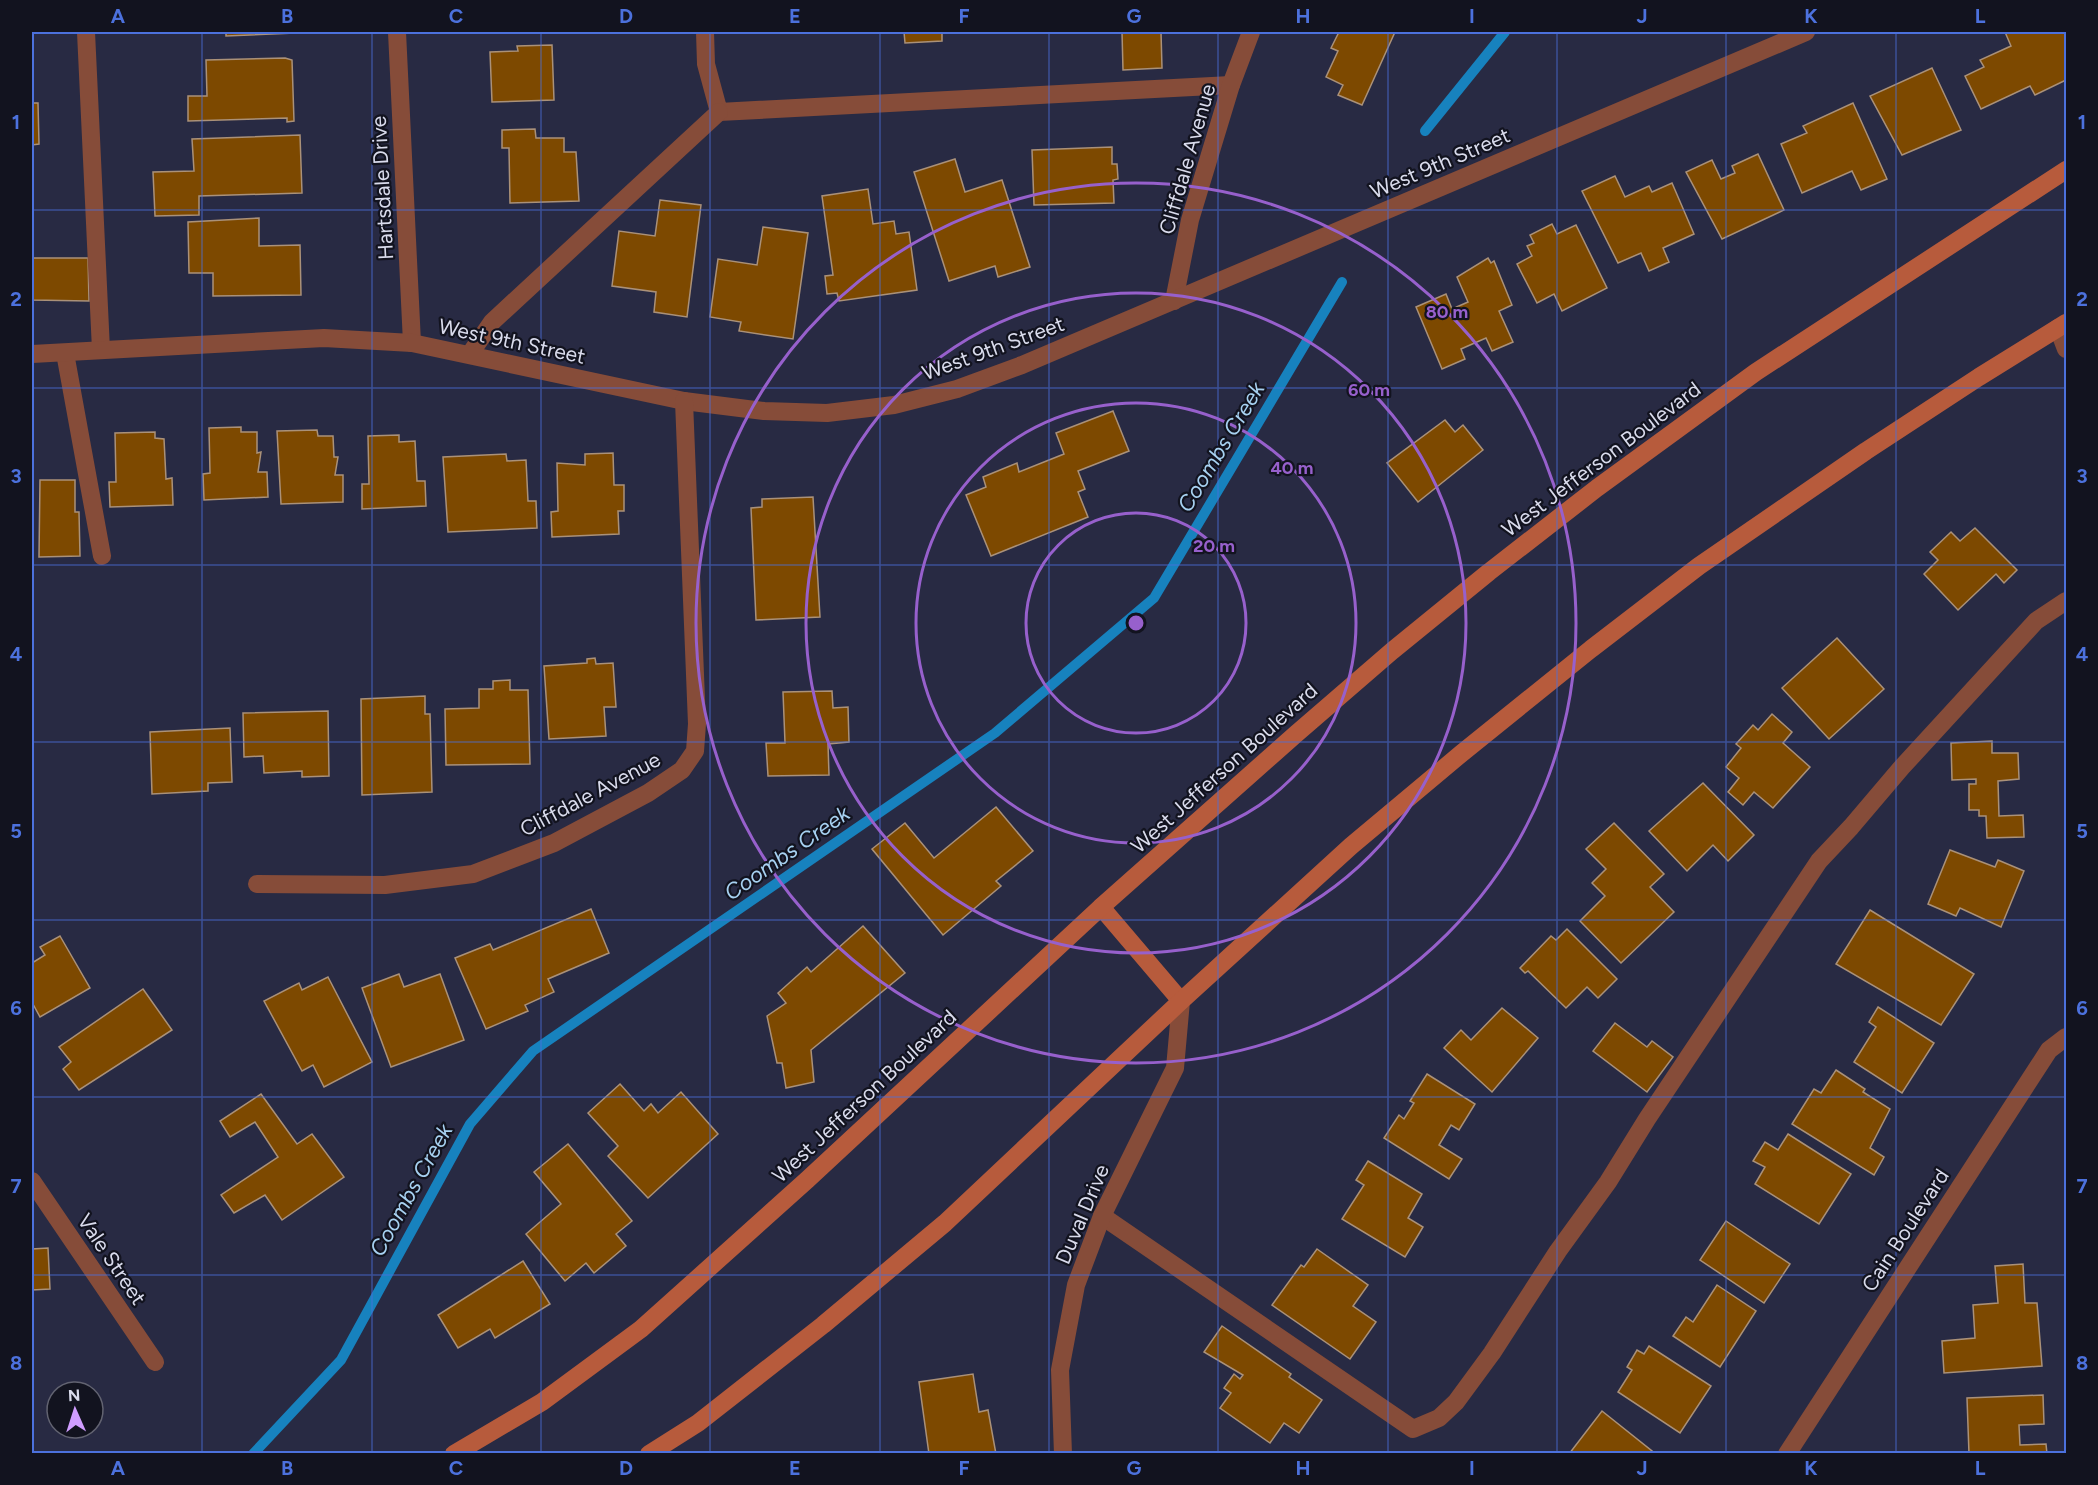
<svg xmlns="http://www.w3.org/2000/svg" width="2098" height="1485" font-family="Figtree,sans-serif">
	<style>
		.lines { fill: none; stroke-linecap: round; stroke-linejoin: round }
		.stream { stroke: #1782be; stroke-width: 10 }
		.building { fill: #7d4900; stroke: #aa9179; stroke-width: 1.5 }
		.lane { stroke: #864c39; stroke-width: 18 }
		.street { stroke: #864c39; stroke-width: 18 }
		.secondary { stroke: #b75b3c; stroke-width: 18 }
		.grid { fill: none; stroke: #4c71dd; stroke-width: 1.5; stroke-opacity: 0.55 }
		.ring { fill: none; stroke: #9760cc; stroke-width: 3 }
		.labels { text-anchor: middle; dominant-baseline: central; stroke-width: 4.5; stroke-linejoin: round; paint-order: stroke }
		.street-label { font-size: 21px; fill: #d9dbec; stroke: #12131f }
		.water-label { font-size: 22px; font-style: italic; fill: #a7d1f1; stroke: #12131f }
		.centre { fill: #9760cc; stroke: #12131f; stroke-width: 3 }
		.ring-label { font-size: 18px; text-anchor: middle; font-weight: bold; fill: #9760cc; stroke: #12131f; stroke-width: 4.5; stroke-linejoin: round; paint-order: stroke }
		.neatline { fill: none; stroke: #4c71dd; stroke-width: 2 }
		.grid-label { font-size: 20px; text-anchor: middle; font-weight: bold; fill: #4c71dd }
	</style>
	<rect width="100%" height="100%" fill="#282a43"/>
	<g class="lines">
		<g class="stream">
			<polyline points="1425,131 1505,32"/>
			<polyline points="253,1454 341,1360 470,1124 533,1051 995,733 1154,598 1342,282"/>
		</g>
	</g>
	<g class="building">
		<polygon points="226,32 293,32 294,33 226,36"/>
		<polygon points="904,32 942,32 942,41 905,43"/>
		<polygon points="1122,32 1161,32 1162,68 1123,70"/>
		<polygon points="1339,32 1395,32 1362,105 1338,95 1343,85 1326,77 1338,51 1331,48"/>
		<polygon points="2005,32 2066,32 2066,80 2035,95 2030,86 1981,109 1965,76 1984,67 1980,60 2011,46"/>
		<polygon points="552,45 554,100 492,102 490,52 518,51 517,46"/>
		<polygon points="285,58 292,60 294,121 287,122 287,118 188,121 188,96 207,96 206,60"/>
		<polygon points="1932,68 1961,130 1902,155 1870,96"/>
		<polygon points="32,103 38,103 39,144 32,145"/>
		<polygon points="1853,103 1887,179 1861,190 1852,171 1802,193 1781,144 1807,133 1803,126"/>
		<polygon points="535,129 536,138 564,138 564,152 576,152 579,201 510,203 509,148 502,148 502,130"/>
		<polygon points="300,135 302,193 199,196 199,215 155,216 153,172 194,171 192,139"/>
		<polygon points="1112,147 1112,164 1117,164 1118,179 1113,180 1114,203 1034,205 1032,150"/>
		<polygon points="1758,154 1784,210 1722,239 1686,172 1712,160 1721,179 1735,173 1732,166"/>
		<polygon points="955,159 965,192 1002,180 1030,267 998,277 995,266 949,281 914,172"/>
		<polygon points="1615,176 1625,197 1649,186 1652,192 1672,183 1694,234 1663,248 1669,262 1649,271 1641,253 1618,263 1582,191"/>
		<polygon points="868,189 873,224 894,221 896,234 909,232 917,290 839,301 837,293 827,294 825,276 833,275 822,196"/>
		<polygon points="660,200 701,205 687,317 654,312 656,292 612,286 619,231 655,236"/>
		<polygon points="259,218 259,246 300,245 301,295 213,296 213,273 189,273 188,222"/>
		<polygon points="1552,224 1557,234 1576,225 1607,288 1562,311 1554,294 1537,303 1517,264 1532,256 1527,246 1534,243 1530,235"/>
		<polygon points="763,227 808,233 793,339 739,331 741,322 710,317 718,259 757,265"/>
		<polygon points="32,258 88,258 89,301 32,300"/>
		<polygon points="1488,258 1491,263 1494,261 1512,305 1499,311 1513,342 1492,351 1486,338 1461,349 1465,359 1442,369 1416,307 1446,294 1452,309 1468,302 1457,277"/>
		<polygon points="1113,411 1129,451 1078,471 1085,489 1078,492 1088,517 991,556 966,495 986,487 983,477 1017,463 1019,472 1064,454 1056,433"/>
		<polygon points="1445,420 1455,432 1463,425 1483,450 1418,502 1387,463"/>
		<polygon points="241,427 241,432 257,432 257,453 261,452 258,472 267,472 268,497 204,500 203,474 210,473 209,428"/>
		<polygon points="317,430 318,436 333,436 334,457 338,457 335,475 343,475 343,502 281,504 277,431"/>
		<polygon points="155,432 155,438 164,439 166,479 172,478 173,505 110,507 109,482 116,482 115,433"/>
		<polygon points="399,435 399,442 415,441 417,481 425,481 426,506 362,509 362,484 369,484 368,436"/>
		<polygon points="613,453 614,485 624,485 624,511 618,511 619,534 552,537 551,512 558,511 557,463 585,465 585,454"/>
		<polygon points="506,454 507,461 526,460 528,501 536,501 537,528 448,532 443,457"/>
		<polygon points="40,480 75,480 75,512 79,512 80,556 39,557"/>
		<polygon points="813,497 820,617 756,620 751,508 762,507 762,499"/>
		<polygon points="1975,528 2017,570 2004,583 1996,574 1958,610 1924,574 1938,560 1930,552 1951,532 1960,541"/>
		<polygon points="1837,638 1884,689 1829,739 1782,688"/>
		<polygon points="595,658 596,664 613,663 616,707 604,707 606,736 549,739 544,666 587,663 587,659"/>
		<polygon points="510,680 510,690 528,690 530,764 446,765 445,709 479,708 479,689 493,689 493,681"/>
		<polygon points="832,691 833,708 848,707 849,742 828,744 829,775 768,776 766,743 785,743 783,692"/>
		<polygon points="425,696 425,714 430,714 432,792 362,795 361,699"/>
		<polygon points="328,711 329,776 302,777 302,771 264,773 263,756 244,757 243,713"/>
		<polygon points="1772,714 1792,732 1783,743 1810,767 1773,808 1754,792 1743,805 1728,792 1739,778 1726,767 1741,748 1736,744 1753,725 1758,730"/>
		<polygon points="230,728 232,782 208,783 208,791 152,794 150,732"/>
		<polygon points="1992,741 1992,753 2018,753 2019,779 1998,781 1999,816 2023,815 2024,837 1987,838 1986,816 1979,816 1979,810 1969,810 1969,784 1976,784 1976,779 1952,780 1951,743"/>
		<polygon points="1703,783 1754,835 1728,861 1713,845 1687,871 1649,831"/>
		<polygon points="996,807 1033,851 996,881 1001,886 943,935 872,849 905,823 934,858"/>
		<polygon points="1614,823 1664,874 1650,887 1674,912 1621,963 1580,921 1605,896 1592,883 1606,869 1586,849"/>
		<polygon points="1950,850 1995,867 1998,860 2024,871 2001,927 1960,908 1956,916 1928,904"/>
		<polygon points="591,909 609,953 548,979 554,992 525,1005 528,1011 486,1029 455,958 490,944 493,950"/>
		<polygon points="1870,910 1974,974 1941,1025 1836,964"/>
		<polygon points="863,926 905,973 811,1050 814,1082 786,1088 782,1063 777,1063 767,1016 786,1003 778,993 807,967 811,972"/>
		<polygon points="1567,929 1617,979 1598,998 1587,987 1566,1008 1528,971 1525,973 1520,968 1551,936 1556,940"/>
		<polygon points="60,936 90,988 40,1017 34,1006 32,1008 32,963 45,955 40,947"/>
		<polygon points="399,974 404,987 440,974 464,1040 391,1067 362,988"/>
		<polygon points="328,977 372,1062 324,1087 313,1065 302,1071 264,1001 299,983 302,990"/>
		<polygon points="143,989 172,1030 79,1090 63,1069 71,1062 59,1047"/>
		<polygon points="1878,1007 1934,1043 1902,1093 1854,1062 1876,1027 1869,1022"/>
		<polygon points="1502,1008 1538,1038 1492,1092 1444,1048 1461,1030 1471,1040"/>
		<polygon points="1615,1023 1647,1047 1652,1041 1673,1057 1647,1092 1593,1051"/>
		<polygon points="1836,1070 1865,1089 1863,1092 1890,1109 1870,1148 1884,1157 1874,1175 1792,1124 1814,1089 1821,1093"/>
		<polygon points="1427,1074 1475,1104 1459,1130 1451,1125 1439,1145 1462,1159 1449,1179 1384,1138 1399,1115 1404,1119 1414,1103 1410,1101"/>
		<polygon points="620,1084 644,1111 651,1104 658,1113 681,1092 718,1134 648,1198 608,1156 618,1146 588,1113"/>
		<polygon points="261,1094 297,1144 312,1134 344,1177 282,1220 265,1195 234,1213 221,1195 278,1157 255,1122 230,1137 220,1121"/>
		<polygon points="1788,1134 1851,1174 1819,1224 1755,1184 1765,1167 1753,1161 1765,1142 1778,1150"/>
		<polygon points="568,1144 632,1221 616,1234 626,1246 594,1273 586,1263 565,1281 526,1234 561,1204 534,1172"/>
		<polygon points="1368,1161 1422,1194 1408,1218 1423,1227 1405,1257 1342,1219 1364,1185 1356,1180"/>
		<polygon points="1726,1221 1790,1264 1764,1303 1700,1260"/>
		<polygon points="48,1248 50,1289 32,1290 32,1249"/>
		<polygon points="1317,1249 1368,1285 1353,1306 1376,1322 1350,1359 1272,1305 1301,1265 1304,1267"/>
		<polygon points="523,1261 550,1304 495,1338 490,1329 458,1348 438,1315"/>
		<polygon points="2023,1264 2025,1303 2037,1303 2042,1366 1944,1373 1942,1341 1975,1338 1973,1305 1998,1303 1995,1266"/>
		<polygon points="1717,1285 1756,1311 1720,1367 1673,1336 1686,1317 1693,1322"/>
		<polygon points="1222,1326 1291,1374 1289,1377 1322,1400 1299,1433 1284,1423 1270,1443 1220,1408 1231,1393 1224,1388 1234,1374 1240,1379 1243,1375 1204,1352"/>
		<polygon points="1649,1346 1711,1386 1680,1433 1618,1392 1632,1370 1627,1367 1637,1350 1644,1354"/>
		<polygon points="973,1374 979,1412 988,1410 996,1454 929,1454 919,1382"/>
		<polygon points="2043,1395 2044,1424 2019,1425 2020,1445 2046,1444 2047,1454 1969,1454 1967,1398"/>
		<polygon points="1602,1411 1652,1451 1650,1454 1569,1454"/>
	</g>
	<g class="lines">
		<g class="lane">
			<polyline points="86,32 101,350"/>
			<polyline points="705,32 706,64 719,112 1231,85"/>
			<polyline points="65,353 102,556"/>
			<polyline points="470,354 492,322 719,112"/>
			<polyline points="1102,1216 1413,1429 1439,1418 1456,1402 1492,1353 1558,1251 1608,1182 1647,1119 1819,861 1851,827 1902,767 2036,621 2066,601"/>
		</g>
		<g class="street">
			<polyline points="397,32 412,343"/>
			<polyline points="1174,301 1190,220 1231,85 1251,32"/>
			<polyline points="2058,328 2066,349"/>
			<polyline points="32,354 324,338 412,343 684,401 764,411 827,413 894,405 957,389 1022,365 1806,32"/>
			<polyline points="257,884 385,885 473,874 554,843 648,793 682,770 695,751 697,724 684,401"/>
			<polyline points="32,1181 155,1362"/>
			<polyline points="1063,1454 1060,1370 1076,1285 1102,1216 1175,1068 1181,1001"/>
			<polyline points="1787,1454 2049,1050 2066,1037"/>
		</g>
		<g class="secondary">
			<polyline points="1101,907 1181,1001"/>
			<polyline points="454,1454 542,1402 641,1329 807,1180 1101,907 1296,734 1392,651 1489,572 1597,488 1756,372 2066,170"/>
			<polyline points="649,1454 698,1423 823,1325 945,1223 1181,1001 1351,846 1462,753 1591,649 1699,566 1866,451 1979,377 2066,323"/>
		</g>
	</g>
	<path class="grid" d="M202 32V1454M372 32V1454M541 32V1454M710 32V1454M880 32V1454M1049 32V1454M1218 32V1454M1388 32V1454M1557 32V1454M1726 32V1454M1896 32V1454M32 210H2066M32 388H2066M32 565H2066M32 742H2066M32 920H2066M32 1097H2066M32 1275H2066"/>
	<g class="ring">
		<circle cx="1136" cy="623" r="110"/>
		<circle cx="1136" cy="623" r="220"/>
		<circle cx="1136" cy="623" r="330"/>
		<circle cx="1136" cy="623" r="440"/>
	</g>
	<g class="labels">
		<g class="street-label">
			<text transform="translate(1187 159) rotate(-74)">Cliffdale Avenue</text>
			<text transform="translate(1440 163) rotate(-23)">West 9th Street</text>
			<text transform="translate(382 188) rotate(-93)">Hartsdale Drive</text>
			<text transform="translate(512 341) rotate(12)">West 9th Street</text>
			<text transform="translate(993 348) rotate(-20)">West 9th Street</text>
			<text transform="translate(1601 459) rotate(-37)">West Jefferson Boulevard</text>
			<text transform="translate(1224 768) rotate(-42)">West Jefferson Boulevard</text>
			<text transform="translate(590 794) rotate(-28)">Cliffdale Avenue</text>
			<text transform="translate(864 1096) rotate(-43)">West Jefferson Boulevard</text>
			<text transform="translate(1082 1214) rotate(-67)">Duval Drive</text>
			<text transform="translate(1905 1230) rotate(-57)">Cain Boulevard</text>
			<text transform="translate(112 1259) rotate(56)">Vale Street</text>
		</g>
		<g class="water-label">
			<text transform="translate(1221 447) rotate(-59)">Coombs Creek</text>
			<text transform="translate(787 853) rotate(-35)">Coombs Creek</text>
			<text transform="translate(411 1190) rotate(-61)">Coombs Creek</text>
		</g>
	</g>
	<circle cx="1136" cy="623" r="9" class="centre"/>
	<g class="ring-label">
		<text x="1447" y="318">80 m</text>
		<text x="1369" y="396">60 m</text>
		<text x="1292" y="474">40 m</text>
		<text x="1214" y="552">20 m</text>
	</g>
	<rect width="2098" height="1485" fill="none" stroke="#12131f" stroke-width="66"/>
	<g transform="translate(75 1410) rotate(357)"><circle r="28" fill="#12131f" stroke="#626371" stroke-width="1.5"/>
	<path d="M0-4.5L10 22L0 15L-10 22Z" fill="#d09dff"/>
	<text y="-9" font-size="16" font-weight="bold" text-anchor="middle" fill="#d9dbec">N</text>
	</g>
	<rect x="33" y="33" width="2032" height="1419" class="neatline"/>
	<g class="grid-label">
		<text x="118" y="23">A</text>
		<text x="287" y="23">B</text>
		<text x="456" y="23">C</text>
		<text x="626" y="23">D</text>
		<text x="795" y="23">E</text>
		<text x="964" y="23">F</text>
		<text x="1134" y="23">G</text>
		<text x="1303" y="23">H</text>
		<text x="1472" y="23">I</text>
		<text x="1642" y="23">J</text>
		<text x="1811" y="23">K</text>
		<text x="1980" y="23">L</text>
		<text x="16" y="129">1</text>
		<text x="2082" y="129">1</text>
		<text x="16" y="306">2</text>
		<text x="2082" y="306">2</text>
		<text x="16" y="483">3</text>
		<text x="2082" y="483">3</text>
		<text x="16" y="661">4</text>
		<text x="2082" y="661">4</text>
		<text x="16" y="838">5</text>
		<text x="2082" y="838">5</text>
		<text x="16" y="1015">6</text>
		<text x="2082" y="1015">6</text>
		<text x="16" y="1193">7</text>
		<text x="2082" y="1193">7</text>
		<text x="16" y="1370">8</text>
		<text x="2082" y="1370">8</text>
		<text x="118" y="1475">A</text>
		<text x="287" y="1475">B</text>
		<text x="456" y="1475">C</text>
		<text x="626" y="1475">D</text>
		<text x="795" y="1475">E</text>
		<text x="964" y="1475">F</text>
		<text x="1134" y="1475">G</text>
		<text x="1303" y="1475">H</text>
		<text x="1472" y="1475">I</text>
		<text x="1642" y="1475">J</text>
		<text x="1811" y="1475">K</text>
		<text x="1980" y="1475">L</text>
	</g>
</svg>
